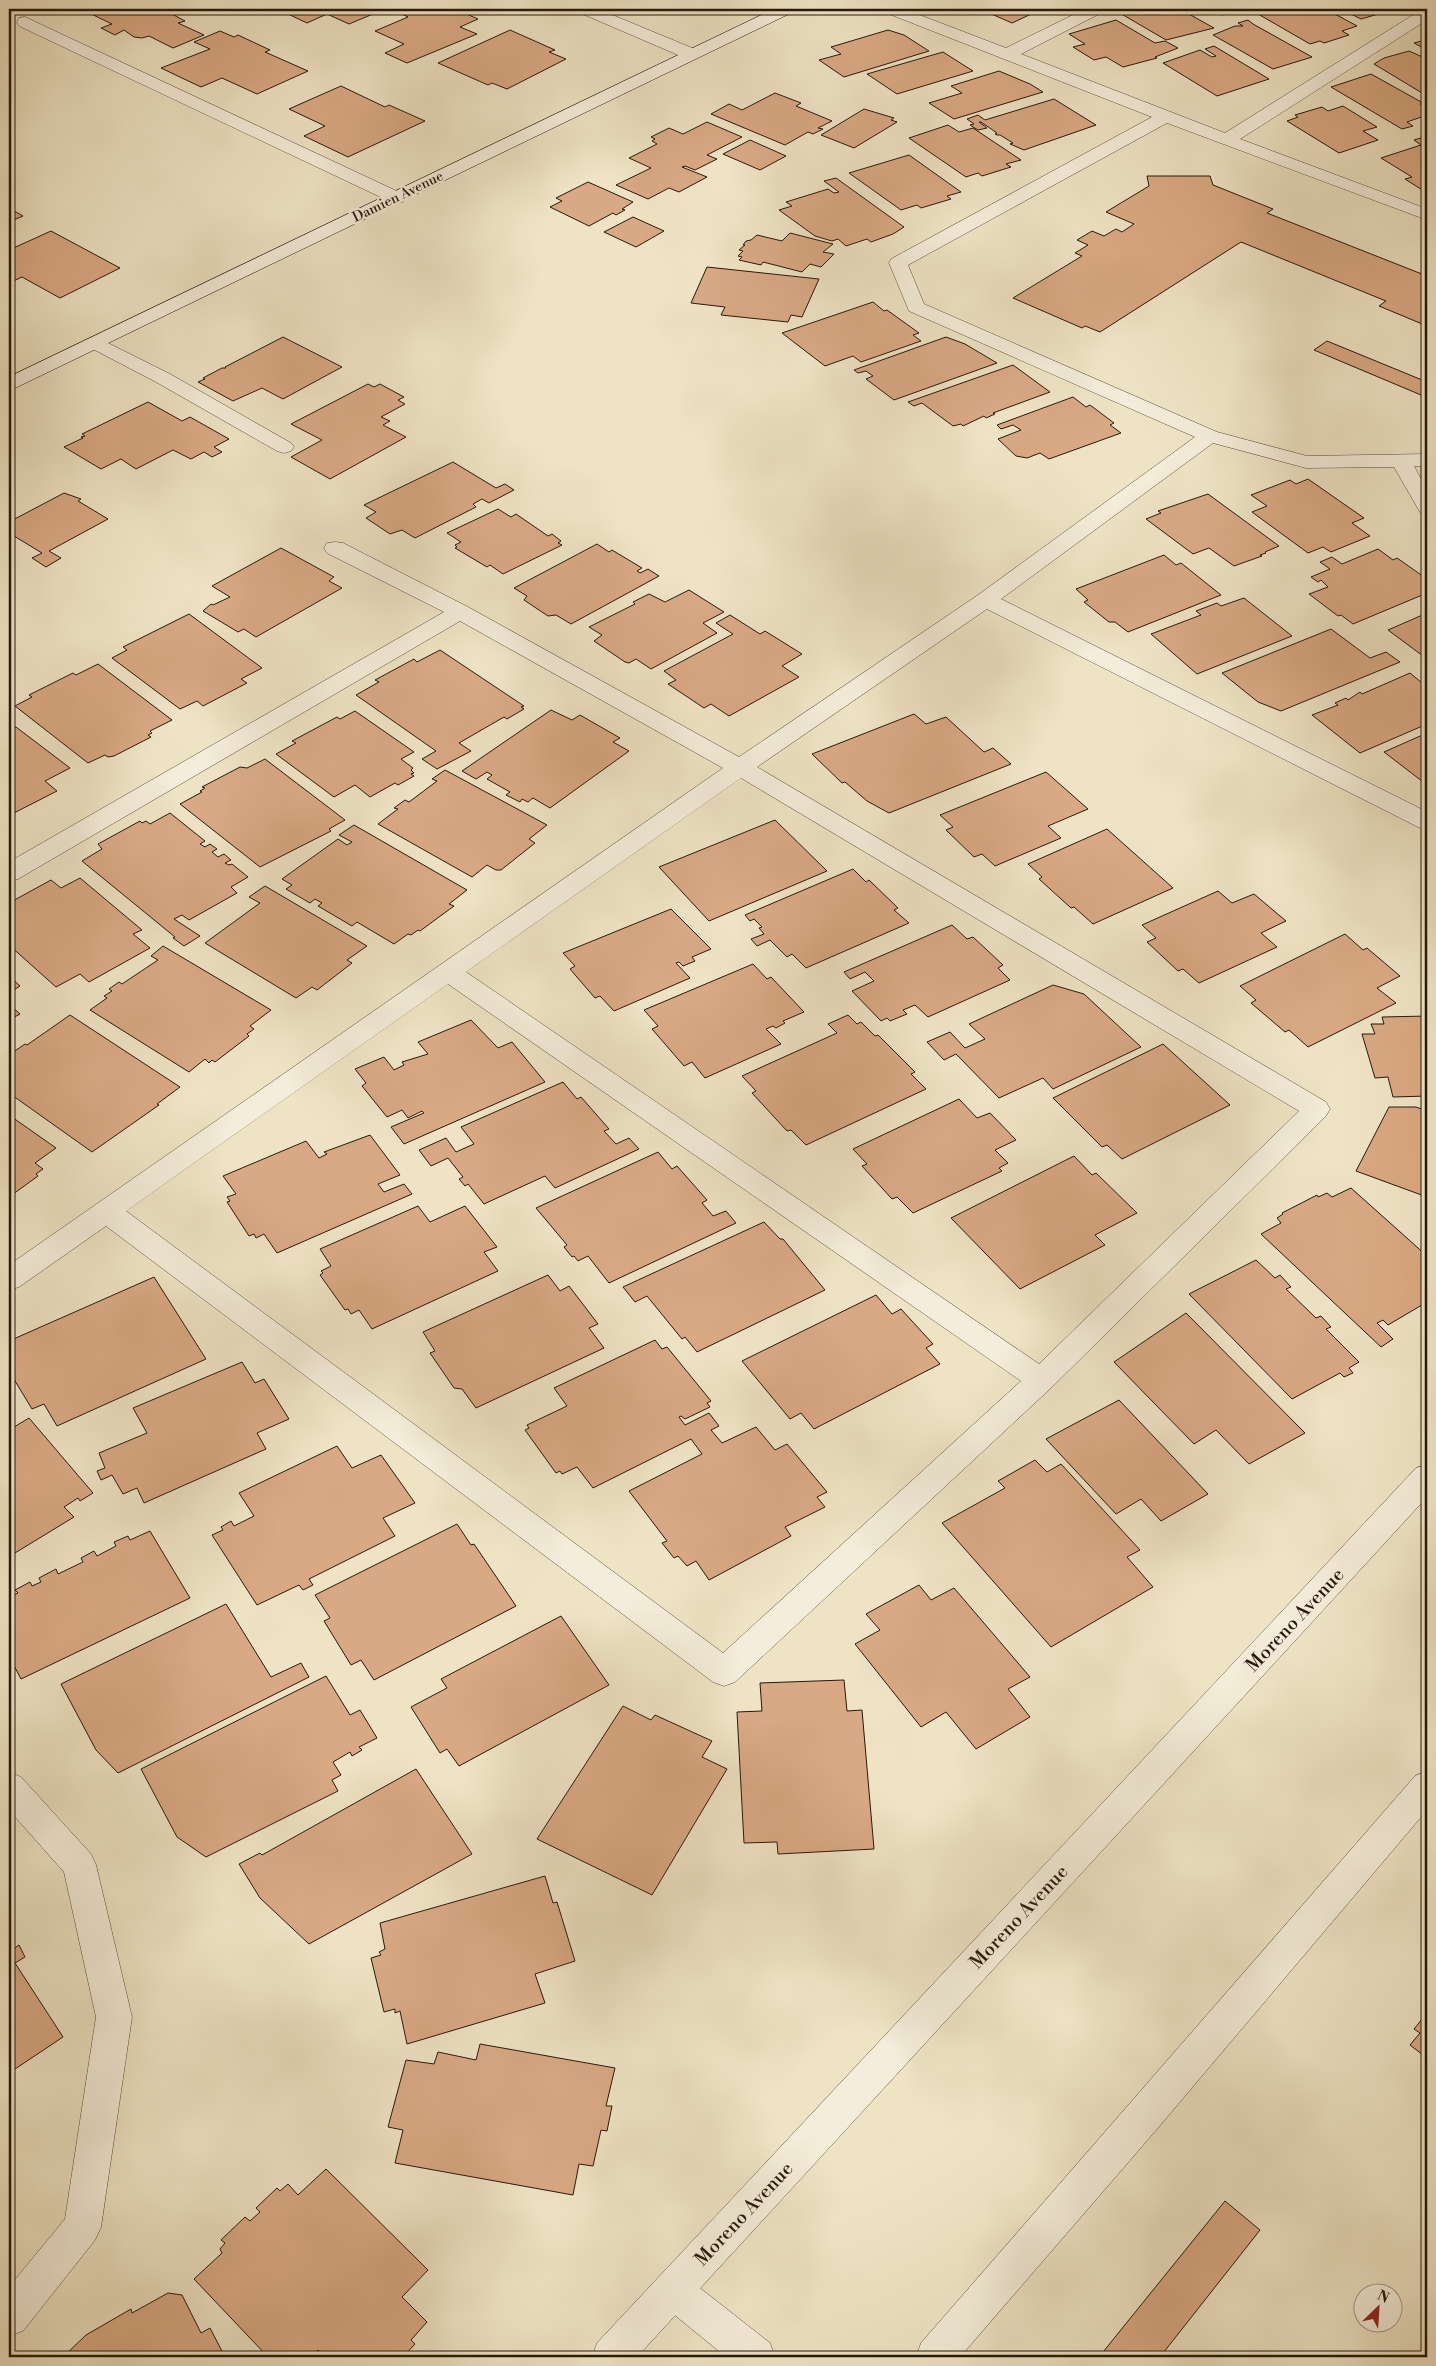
<svg xmlns="http://www.w3.org/2000/svg" width="1436" height="2366" font-family="'Libre Bodoni',serif">
	<style>
		.building { fill: #d9a983; stroke: #27180b }
		.lines { fill: none; stroke-linecap: round; stroke-linejoin: round }
		.service-casing { stroke: #594b39; stroke-width: 1 }
		.minor-casing { stroke: #594b39; stroke-width: 1 }
		.secondary-casing { stroke: #27180b; stroke-width: 1 }
		.service { fill: #f4edd9; fill-rule: evenodd }
		.minor { fill: #f4edd9; fill-rule: evenodd }
		.secondary { fill: #f4edd9; fill-rule: evenodd }
		.labels { text-anchor: middle; dominant-baseline: central; stroke-width: 4.5; stroke-linejoin: round; paint-order: stroke }
		.far-street-label { font-size: 14px; fill: #27180b; stroke: #f4edd9 }
		.near-street-label { font-size: 19px; fill: #27180b; stroke: #f4edd9 }
	</style>
	<rect width="100%" height="100%" fill="#eee4c4"/>
	<filter id="stains"><feTurbulence type="fractalNoise" baseFrequency=".004" numOctaves="4"/><feColorMatrix values="0 0 0 0 .2 0 0 0 0 .09 0 0 0 0 .02 0 0 0 .5 -.17"/></filter>
	<radialGradient id="worn" r=".72"><stop offset=".6" stop-color="#630" stop-opacity="0"/><stop offset="1" stop-color="#630" stop-opacity=".3"/></radialGradient>
	<g class="building">
		<polygon points="91,9 183,9 172,14 185,21 178,23 204,35 173,48 149,36 142,38 134,37 124,30 115,35 101,28 112,24 85,11"/>
		<polygon points="295,9 385,9 349,24 327,14 307,23 286,13"/>
		<polygon points="414,9 455,9 478,19 460,27 477,34 407,63 385,53 404,44 375,31 408,17 402,14"/>
		<polygon points="980,9 1042,9 1012,23"/>
		<polygon points="1113,9 1180,9 1214,28 1166,40"/>
		<polygon points="1212,9 1242,9 1222,15"/>
		<polygon points="1264,9 1326,9 1357,26 1342,31 1349,35 1324,43 1320,41 1310,44 1258,14 1267,11"/>
		<polygon points="1341,9 1390,9 1392,10 1361,19"/>
		<polygon points="1116,20 1155,43 1165,41 1178,48 1155,57 1157,58 1123,67 1106,57 1094,60 1073,47 1085,44 1069,34"/>
		<polygon points="1248,20 1253,24 1312,57 1273,69 1213,35 1235,26 1243,26 1238,23"/>
		<polygon points="510,30 555,50 549,52 566,59 507,89 492,83 488,85 438,63"/>
		<polygon points="888,30 904,35 929,51 844,77 819,60 841,54 831,47"/>
		<polygon points="220,31 234,37 238,35 270,50 265,52 308,71 257,94 222,78 201,87 161,68 210,49 194,42"/>
		<polygon points="1426,37 1427,37 1427,50 1414,43 1426,40 1424,38"/>
		<polygon points="1214,46 1269,79 1217,96 1163,63 1200,50 1212,57 1216,56 1205,49"/>
		<polygon points="1409,51 1427,59 1427,96 1374,64 1384,58"/>
		<polygon points="943,52 973,71 897,94 867,74"/>
		<polygon points="999,71 1030,84 1043,92 954,119 929,103 962,93 951,86"/>
		<polygon points="1371,74 1423,103 1420,104 1427,108 1427,115 1407,122 1413,126 1402,129 1331,87"/>
		<polygon points="341,86 385,107 389,105 425,121 348,157 304,136 325,126 289,109"/>
		<polygon points="775,93 801,103 796,106 832,121 818,128 823,129 813,134 808,132 785,145 711,114 729,104 742,110"/>
		<polygon points="1054,99 1096,125 1024,150 1010,144 1013,143 1000,135 997,135 995,134 997,133 981,122 979,122 987,128 978,130 970,125 974,124 967,119 978,115 985,120"/>
		<polygon points="1343,106 1377,127 1363,131 1378,140 1339,153 1287,121 1298,117 1295,115 1322,107 1328,111"/>
		<polygon points="864,109 894,118 891,120 897,122 854,148 821,135"/>
		<polygon points="707,122 742,137 707,155 717,159 695,170 685,166 682,167 707,177 679,192 669,188 648,199 616,185 651,168 629,158 657,144 652,141 655,139 651,137 669,128 683,134"/>
		<polygon points="948,125 959,132 973,128 1021,160 1006,164 1011,167 982,176 978,173 966,177 909,138"/>
		<polygon points="1424,137 1427,138 1427,193 1405,179 1412,177 1381,158 1421,145 1414,140"/>
		<polygon points="750,140 786,156 760,170 723,154"/>
		<polygon points="909,155 961,192 947,196 951,199 921,208 917,205 901,210 849,173"/>
		<polygon points="1147,176 1210,176 1213,185 1273,209 1267,213 1427,276 1427,326 1379,306 1386,301 1241,242 1100,332 1085,326 1082,328 1013,298 1082,256 1075,253 1088,245 1077,240 1092,231 1104,236 1116,229 1122,232 1134,224 1106,212 1149,186"/>
		<polygon points="836,178 904,227 893,234 871,242 867,239 846,246 838,239 832,241 815,236 779,210 792,206 786,202 828,189 834,193 839,192 824,181"/>
		<polygon points="588,182 633,202 622,209 625,210 616,215 613,213 589,226 550,207 562,201 556,198"/>
		<polygon points="9,208 23,216 9,222"/>
		<polygon points="633,217 664,231 636,247 604,232"/>
		<polygon points="51,231 120,268 60,298 22,277 9,283 9,250"/>
		<polygon points="790,233 833,244 823,252 834,254 821,267 810,264 802,272 763,262 761,265 739,260 742,257 738,256 743,251 739,250 745,245 743,245 746,241 751,240 757,235 782,241"/>
		<polygon points="707,267 819,279 802,317 791,315 788,322 721,315 725,307 691,303"/>
		<polygon points="873,302 884,311 887,310 919,333 913,335 921,341 861,362 853,356 825,366 782,333"/>
		<polygon points="283,337 342,367 283,399 262,388 233,401 198,382 205,379 203,378 222,368 226,368 225,367"/>
		<polygon points="946,337 965,344 997,363 894,400 866,379 873,376 866,371 858,373 854,370"/>
		<polygon points="1327,341 1427,382 1427,390 1421,395 1314,350"/>
		<polygon points="1013,365 1050,392 993,413 995,414 986,418 984,416 963,426 961,424 953,426 922,403 914,406 908,402"/>
		<polygon points="368,384 374,387 380,384 404,397 398,400 405,404 381,417 390,421 383,425 406,437 330,479 291,457 322,440 291,424"/>
		<polygon points="1073,397 1086,407 1090,405 1114,423 1110,425 1121,433 1049,459 1040,453 1027,458 1016,456 998,439 1021,430 1013,425 1001,429 997,425"/>
		<polygon points="148,402 182,421 190,417 229,439 214,447 222,452 212,457 204,452 191,459 173,450 136,469 121,459 101,469 64,447 83,438 81,437 85,436 82,434"/>
		<polygon points="453,462 496,488 505,484 514,490 489,503 482,499 473,504 476,507 415,538 402,530 390,534 366,518 376,512 364,505"/>
		<polygon points="1308,479 1364,518 1352,523 1370,536 1331,552 1323,547 1308,553 1252,512 1267,506 1251,495 1290,480 1296,484"/>
		<polygon points="64,493 81,499 78,501 108,519 49,551 61,558 46,567 32,558 42,553 9,533 9,522"/>
		<polygon points="1208,494 1279,546 1265,552 1266,553 1260,555 1262,556 1234,566 1209,548 1193,554 1146,519 1161,513 1158,511"/>
		<polygon points="498,509 511,517 516,514 548,536 552,534 561,541 558,543 562,545 503,574 490,565 487,567 455,548 457,547 455,545 461,542 447,533"/>
		<polygon points="597,544 609,552 612,550 642,568 637,571 640,573 648,569 659,576 571,624 556,615 548,616 524,600 527,596 514,588"/>
		<polygon points="281,548 334,577 329,581 342,588 256,637 244,629 238,632 203,611 211,604 213,605 230,597 212,586"/>
		<polygon points="1378,549 1393,560 1397,558 1427,579 1422,581 1427,585 1427,593 1353,624 1341,615 1338,616 1309,594 1328,587 1321,580 1318,582 1311,577 1330,569 1320,562 1332,557 1342,564"/>
		<polygon points="1164,555 1176,565 1181,563 1221,595 1128,632 1115,622 1109,622 1084,602 1088,600 1076,589"/>
		<polygon points="689,590 724,612 703,623 717,633 651,669 636,659 629,663 625,662 594,641 602,635 589,627 635,604 633,602 649,594 665,602"/>
		<polygon points="1244,598 1292,636 1197,674 1151,634 1201,615 1196,611 1217,603 1221,606"/>
		<polygon points="1427,613 1427,659 1388,630"/>
		<polygon points="189,614 262,668 241,679 247,683 203,706 197,701 180,709 112,658 127,650 123,647"/>
		<polygon points="730,615 760,634 765,631 802,654 782,666 799,677 729,716 711,704 704,708 668,684 676,680 664,671 733,634 716,623"/>
		<polygon points="1331,629 1370,658 1386,652 1400,662 1281,711 1258,702 1222,673"/>
		<polygon points="440,650 524,706 521,707 524,709 507,719 504,717 459,743 471,751 437,769 422,759 436,751 356,695 379,682 375,680 414,659 417,662"/>
		<polygon points="98,664 172,720 150,731 152,733 148,735 151,737 114,756 108,757 105,755 88,763 15,706 32,697 29,695 73,673 76,675"/>
		<polygon points="1410,673 1427,687 1427,724 1360,753 1312,715 1338,705 1335,703 1346,698 1348,700 1360,692 1362,694"/>
		<polygon points="551,710 572,720 580,715 620,738 613,742 629,751 550,808 533,798 528,802 522,799 520,802 506,795 510,792 487,779 492,775 487,772 476,779 462,771"/>
		<polygon points="355,711 414,752 401,759 413,768 411,770 414,773 411,774 414,776 398,785 395,783 370,797 355,785 334,797 276,754 296,743 292,741 337,717 340,719"/>
		<polygon points="914,714 926,724 946,717 984,752 993,748 1011,764 889,813 867,801 845,782 842,783 812,754"/>
		<polygon points="16,727 70,768 45,781 57,791 10,815 9,730"/>
		<polygon points="1427,733 1427,785 1384,752"/>
		<polygon points="265,759 345,820 329,829 331,831 260,867 180,804 202,792 200,791 205,788 202,787 240,767 247,768"/>
		<polygon points="445,770 547,825 529,839 535,843 501,870 496,870 487,865 472,877 378,824 398,809 394,808 405,800 409,802 437,781 432,779"/>
		<polygon points="1046,772 1088,809 1048,826 1061,838 995,866 982,854 974,857 946,830 953,827 940,815"/>
		<polygon points="170,813 205,841 200,844 205,847 210,844 217,849 212,852 218,857 224,854 231,860 225,863 229,865 232,864 248,877 231,887 237,893 189,920 182,915 174,919 200,936 184,946 173,938 175,937 82,861 102,849 98,844 140,821 142,823 146,821 150,824"/>
		<polygon points="775,820 827,871 709,921 659,867"/>
		<polygon points="354,825 467,890 449,904 454,906 420,931 418,930 411,935 408,934 394,944 357,922 352,926 318,906 322,903 315,899 310,903 286,889 292,885 282,879 338,839 347,845 352,842 339,835"/>
		<polygon points="1107,829 1173,888 1093,924 1074,907 1071,908 1039,879 1042,877 1028,864"/>
		<polygon points="853,869 866,882 869,880 898,908 894,910 909,923 806,968 792,954 787,957 770,940 757,946 751,939 764,934 759,928 762,927 754,919 750,921 745,915"/>
		<polygon points="80,878 142,930 133,934 150,948 89,982 80,974 56,987 9,945 9,903 51,880 61,888"/>
		<polygon points="265,886 367,946 347,960 352,963 317,990 312,987 296,998 205,943 260,903 249,897"/>
		<polygon points="1218,891 1232,903 1254,894 1286,921 1261,933 1277,947 1199,983 1183,969 1178,971 1147,942 1156,938 1142,925"/>
		<polygon points="671,909 711,949 692,957 695,961 683,966 679,962 676,963 690,978 614,1011 600,996 595,998 570,969 575,966 563,953"/>
		<polygon points="952,925 967,939 973,937 1003,965 998,968 1010,980 928,1017 915,1005 903,1010 907,1014 890,1021 887,1018 881,1021 852,991 874,981 865,972 850,979 844,972"/>
		<polygon points="1345,934 1363,950 1367,948 1400,976 1377,988 1396,1003 1308,1047 1289,1030 1285,1032 1251,1003 1256,1000 1240,986"/>
		<polygon points="163,946 271,1010 250,1026 254,1029 247,1034 249,1036 215,1062 212,1060 209,1063 205,1059 189,1072 90,1010 107,998 104,996 112,991 109,989 119,982 122,984 158,960 151,956"/>
		<polygon points="753,964 767,979 771,977 804,1012 783,1021 785,1023 776,1028 773,1026 766,1029 781,1044 705,1078 692,1062 684,1066 652,1029 658,1026 644,1010"/>
		<polygon points="9,976 20,986 9,993"/>
		<polygon points="1053,985 1084,994 1141,1047 1053,1089 1043,1078 999,1098 956,1054 944,1060 927,1042 950,1032 965,1048 985,1039 969,1024"/>
		<polygon points="9,1004 20,1014 9,1020"/>
		<polygon points="70,1015 180,1087 157,1104 159,1105 92,1152 9,1093 9,1055 25,1044 27,1045"/>
		<polygon points="848,1015 857,1024 861,1022 875,1036 878,1035 915,1072 911,1074 926,1089 806,1145 791,1130 787,1131 752,1093 756,1091 742,1076 837,1033 828,1024"/>
		<polygon points="1427,1016 1427,1096 1393,1097 1388,1077 1375,1078 1362,1034 1375,1034 1371,1024 1384,1024 1382,1017"/>
		<polygon points="471,1020 498,1048 512,1042 545,1082 404,1144 391,1127 424,1113 422,1111 408,1118 402,1110 387,1117 362,1086 366,1083 355,1069 384,1057 394,1070 404,1065 402,1062 428,1054 418,1042"/>
		<polygon points="1163,1044 1230,1105 1122,1159 1107,1145 1102,1147 1053,1098"/>
		<polygon points="563,1082 577,1099 581,1097 609,1129 604,1131 616,1144 629,1138 639,1149 555,1188 545,1176 484,1204 468,1184 465,1186 459,1179 463,1177 448,1158 431,1166 419,1150 446,1138 456,1152 474,1144 461,1127"/>
		<polygon points="959,1099 977,1118 990,1113 1016,1140 995,1150 1008,1163 999,1168 1002,1171 913,1213 897,1197 892,1199 862,1166 867,1164 853,1149"/>
		<polygon points="1389,1107 1416,1107 1427,1111 1427,1197 1356,1171"/>
		<polygon points="9,1115 56,1148 35,1163 43,1169 36,1174 38,1176 9,1197"/>
		<polygon points="370,1135 400,1175 378,1184 384,1192 404,1184 412,1194 277,1253 264,1234 256,1238 254,1234 249,1236 227,1202 230,1201 227,1197 236,1194 223,1176 306,1141 319,1158 327,1154 324,1152"/>
		<polygon points="658,1152 672,1169 677,1166 707,1200 702,1203 713,1216 726,1211 736,1223 609,1283 588,1256 578,1261 574,1256 572,1257 564,1247 567,1245 536,1208"/>
		<polygon points="1074,1156 1092,1175 1096,1173 1137,1213 1095,1235 1105,1245 1020,1289 951,1218"/>
		<polygon points="1351,1188 1427,1256 1427,1302 1388,1325 1383,1320 1377,1323 1393,1339 1381,1347 1261,1234 1281,1223 1277,1218 1283,1214 1282,1213 1317,1195 1318,1197 1327,1193 1332,1197"/>
		<polygon points="418,1206 430,1222 465,1206 497,1247 484,1252 498,1271 372,1329 359,1310 351,1314 348,1309 345,1310 320,1275 323,1273 321,1271 331,1266 320,1249"/>
		<polygon points="764,1222 780,1239 783,1239 825,1290 697,1352 685,1337 682,1339 647,1296 635,1302 623,1287"/>
		<polygon points="1256,1260 1275,1278 1280,1275 1291,1287 1286,1289 1316,1318 1321,1316 1331,1327 1326,1329 1359,1362 1349,1368 1353,1373 1344,1377 1340,1373 1292,1399 1189,1294"/>
		<polygon points="548,1275 560,1291 569,1286 598,1324 589,1328 604,1348 476,1408 462,1389 454,1388 430,1353 435,1351 423,1332"/>
		<polygon points="154,1277 206,1359 57,1426 44,1404 32,1409 9,1371 9,1361 11,1360 9,1356 9,1341"/>
		<polygon points="876,1295 892,1314 901,1309 933,1344 926,1348 940,1364 814,1429 801,1413 790,1419 742,1361"/>
		<polygon points="1186,1313 1305,1433 1249,1464 1216,1430 1194,1444 1114,1362"/>
		<polygon points="655,1340 662,1349 667,1347 711,1401 707,1403 710,1407 685,1419 681,1416 679,1417 685,1425 709,1413 719,1426 711,1430 722,1443 756,1427 775,1450 787,1444 827,1492 817,1497 825,1507 785,1527 791,1536 709,1580 696,1561 687,1566 678,1556 674,1558 662,1543 667,1541 629,1491 702,1454 691,1439 593,1488 577,1467 562,1474 560,1471 556,1473 525,1430 529,1428 527,1425 567,1406 554,1388"/>
		<polygon points="242,1362 255,1383 264,1379 289,1419 257,1433 266,1449 144,1503 137,1488 123,1494 112,1475 101,1480 97,1471 105,1468 99,1453 147,1433 133,1408"/>
		<polygon points="1119,1400 1208,1494 1161,1521 1141,1499 1116,1514 1046,1439"/>
		<polygon points="29,1418 93,1493 80,1501 78,1498 64,1507 74,1517 10,1556 9,1430"/>
		<polygon points="337,1446 352,1468 381,1455 415,1503 383,1518 395,1536 309,1579 313,1585 303,1590 299,1585 257,1605 212,1535 223,1530 221,1527 231,1521 234,1526 254,1516 239,1493"/>
		<polygon points="1035,1460 1047,1472 1061,1464 1140,1550 1127,1557 1153,1587 1051,1647 942,1523 1005,1488 998,1481"/>
		<polygon points="457,1524 471,1545 474,1544 516,1606 374,1680 361,1660 351,1665 324,1621 330,1618 315,1595"/>
		<polygon points="150,1531 190,1598 21,1679 9,1656 9,1597 18,1593 15,1590 30,1582 32,1586 41,1582 39,1578 56,1569 58,1574 83,1562 81,1558 94,1551 97,1556 116,1546 114,1542 128,1536 130,1540"/>
		<polygon points="919,1585 931,1600 954,1588 1030,1677 1008,1689 1030,1717 976,1749 946,1712 921,1727 855,1644 880,1630 866,1614"/>
		<polygon points="226,1604 271,1677 301,1663 309,1677 118,1773 96,1750 61,1684"/>
		<polygon points="561,1616 609,1685 459,1766 447,1749 440,1753 411,1707 447,1688 441,1679"/>
		<polygon points="326,1676 350,1715 360,1710 377,1738 359,1747 362,1750 352,1756 350,1752 333,1762 341,1775 332,1780 338,1791 206,1857 177,1837 141,1769"/>
		<polygon points="844,1680 847,1711 862,1710 874,1849 778,1854 777,1842 744,1843 737,1712 762,1711 760,1683"/>
		<polygon points="623,1706 651,1720 655,1715 712,1741 702,1757 727,1769 652,1895 537,1839"/>
		<polygon points="416,1769 472,1854 309,1944 260,1898 239,1864 260,1853 262,1855"/>
		<polygon points="545,1876 553,1903 557,1902 575,1961 535,1974 545,2003 407,2044 400,2011 395,2013 395,2009 384,2012 371,1958 381,1955 379,1952 385,1949 380,1923"/>
		<polygon points="19,1945 25,1957 15,1963 63,2037 9,2073 9,1952"/>
		<polygon points="1427,2013 1427,2058 1410,2045 1420,2033 1414,2029"/>
		<polygon points="480,2044 615,2068 606,2106 612,2106 607,2131 601,2130 593,2166 579,2164 573,2195 395,2163 403,2130 388,2127 406,2060 434,2064 438,2052 476,2060"/>
		<polygon points="326,2169 428,2270 402,2297 427,2322 411,2340 415,2344 403,2357 324,2357 318,2350 311,2357 268,2357 194,2279 222,2253 220,2249 225,2243 221,2240 245,2217 250,2221 260,2212 256,2208 277,2188 280,2191 288,2184 298,2195"/>
		<polygon points="1225,2201 1260,2230 1160,2357 1099,2357"/>
		<polygon points="168,2293 182,2295 201,2333 210,2328 225,2357 63,2357 86,2335 131,2309 132,2313"/>
	</g>
	<g class="lines">
		<defs>
			<g id="service">
				<path d="M882 9H904L1006 48 1085 9H1105L1103 12 1021 54 1225 133 1421 10 1427 9V20L1240 139 1427 209V220L1167 123 908 265 924 304 1217 432 1307 456 1427 454V466H1414L1427 490V514L1420 512 1394 467 1306 468 1213 443 1001 599 1427 812V830L1418 827 987 609 757 767 1326 1102 1330 1109 1326 1116 1051 1388 735 1682 724 1686 713 1682 106 1226 19 1287 9 1290V1265L723 768 460 621 18 879 9 881V862L444 612 327 553 324 548 327 543 335 542 343 543 468 607 739 757 978 595 1195 437 909 311 889 263 891 259 1152 117 884 12ZM741 778 1299 1111 1039 1364 466 972ZM448 984 1021 1381 723 1653 126 1211Z"/>
				<polygon points="25,17 403,194 406,198 403,202 391,202 19,26 17,22 19,18"/>
				<polygon points="96,337 170,374 291,443 294,447 291,451 284,453 277,451 156,382 89,347 86,343 89,339"/>
				<polygon points="1427,1771 1427,1810 1157,2129 960,2357 916,2357 921,2343 1415,1776"/>
				<polygon points="9,1772 21,1777 91,1854 96,1865 132,2017 101,2227 95,2240 23,2331 9,2336 9,2287 65,2219 96,2017 64,1872 9,1810"/>
				<polygon points="673,2271 686,2277 770,2343 775,2357 726,2357 660,2303 654,2290 660,2277"/>
			</g>
			<g id="minor">
				<polygon points="576,9 598,9 697,50 699,54 697,58 685,58 578,12"/>
				<polygon points="1427,1465 1427,1497 637,2357 592,2357 597,2343 1416,1468"/>
			</g>
			<polygon id="secondary" points="774,9 795,9 793,12 9,391 9,377"/>
		</defs>
		<use href="#service" class="service-casing"/>
		<use href="#minor" class="minor-casing"/>
		<use href="#secondary" class="secondary-casing"/>
		<use href="#service" class="service"/>
		<use href="#minor" class="minor"/>
		<use href="#secondary" class="secondary"/>
	</g>
	<g class="labels">
		<g class="far-street-label">
			<text transform="translate(398 197) rotate(-26)">Damien Avenue</text>
		</g>
		<g class="near-street-label">
			<text transform="translate(1295 1620) rotate(-47)">Moreno Avenue</text>
			<text transform="translate(1019 1917) rotate(-47)">Moreno Avenue</text>
			<text transform="translate(744 2214) rotate(-47)">Moreno Avenue</text>
		</g>
	</g>
	<rect width="1436" height="2366" fill="none" stroke="#eee4c4" stroke-width="30"/>
	<rect x="10" y="10" width="1416" height="2346" fill="none" stroke="#27180b" stroke-width="2.5"/>
	<rect x="15" y="15" width="1406" height="2336" fill="none" stroke="#27180b"/>
	<g transform="translate(1378 2308) rotate(25)"><circle r="24" fill="#f4edd9" stroke="#a29887"/>
	<path d="M0-4L9 19L0 12L-9 19Z" fill="#8f2418"/>
	<text y="-8" font-size="14" font-weight="bold" text-anchor="middle" fill="#27180b">N</text>
	</g>
	<rect width="100%" height="100%" filter="url(#stains)"/>
	<rect width="100%" height="100%" fill="url(#worn)"/>
</svg>
